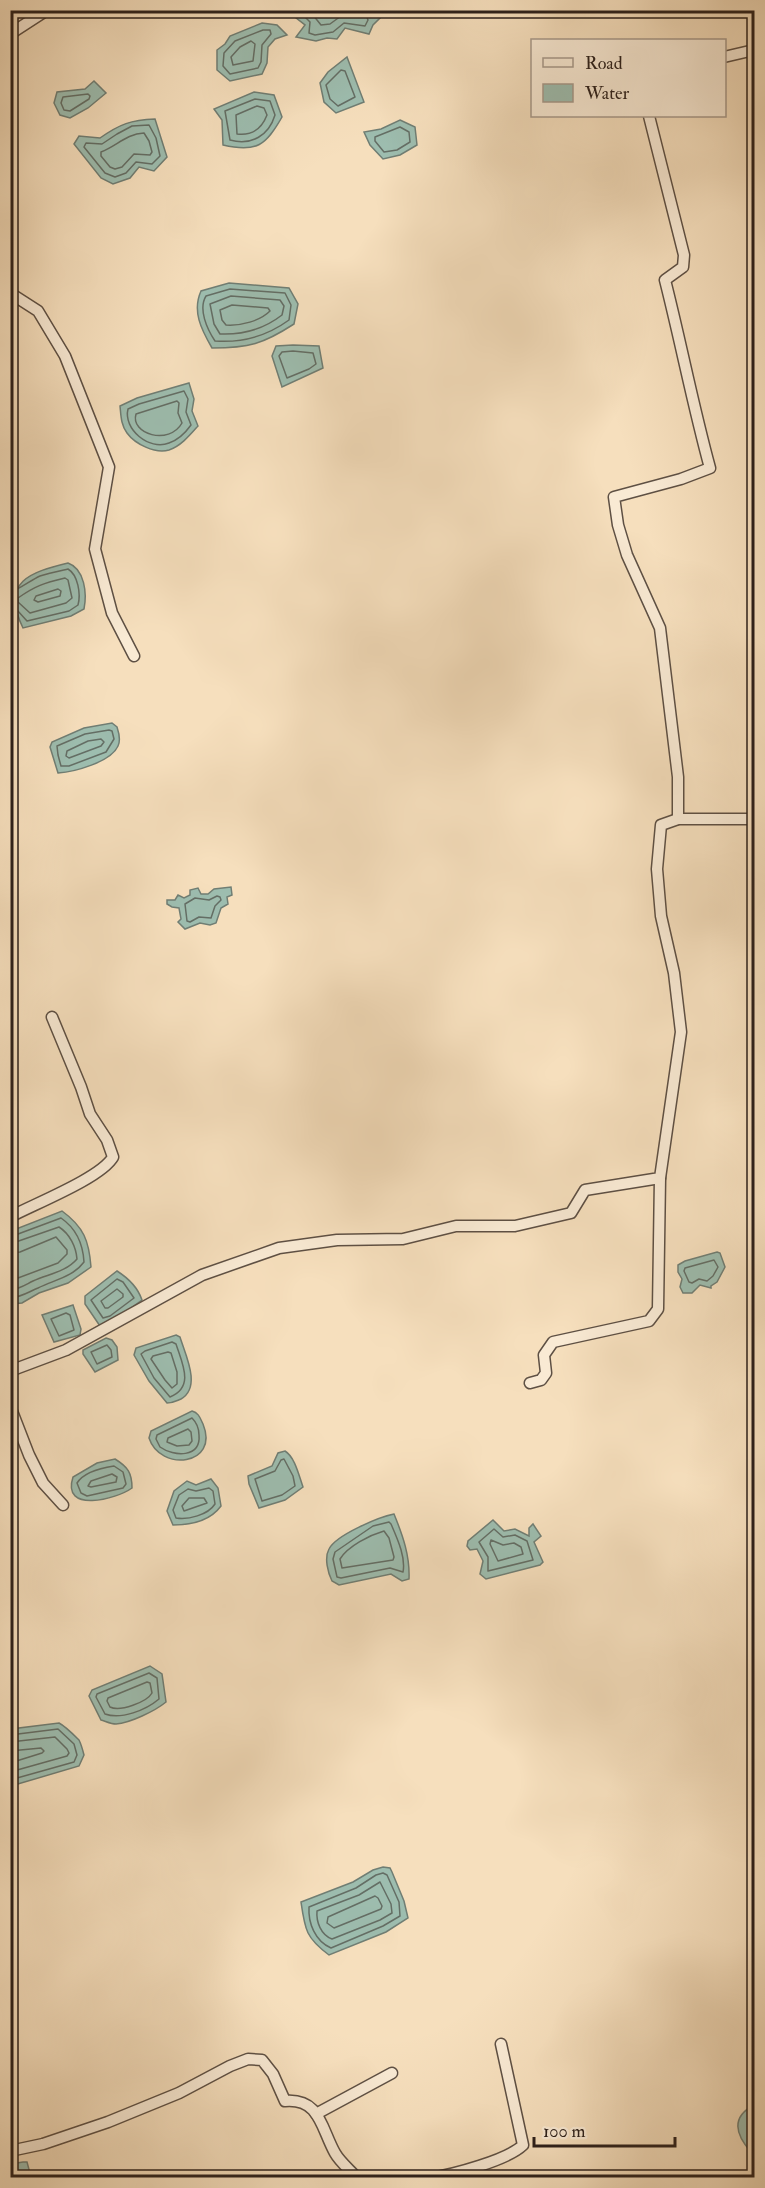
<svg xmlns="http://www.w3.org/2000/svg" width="765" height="2188" font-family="'IM FELL Double Pica',serif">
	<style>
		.water { fill: #9dbdaf; stroke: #707e74; stroke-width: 1.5 }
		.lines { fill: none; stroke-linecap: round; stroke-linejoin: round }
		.shore { stroke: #646e65; stroke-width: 1.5 }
		.street-casing { stroke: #5e5044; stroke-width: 13 }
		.street { stroke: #f9ead4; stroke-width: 10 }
	</style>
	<rect width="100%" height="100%" fill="#f6dfbd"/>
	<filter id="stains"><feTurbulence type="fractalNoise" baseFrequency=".00333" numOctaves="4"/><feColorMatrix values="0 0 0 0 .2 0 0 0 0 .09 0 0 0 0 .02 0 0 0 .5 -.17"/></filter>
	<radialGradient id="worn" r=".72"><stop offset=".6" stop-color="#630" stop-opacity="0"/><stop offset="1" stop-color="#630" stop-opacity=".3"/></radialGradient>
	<g class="water">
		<polygon points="293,10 369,11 371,14 381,17 373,25 369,34 345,28 337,39 327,38 316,41 296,37 305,25 291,14"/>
		<polygon points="262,23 277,25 287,35 275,39 268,47 267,63 262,74 230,81 217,70 217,50 225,44 230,36"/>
		<polygon points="347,57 364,102 336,113 324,102 320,83 328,72"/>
		<polygon points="94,81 106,93 88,108 70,118 60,115 54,103 57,92 85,89"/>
		<path d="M254 92 274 95 282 117C266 145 257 153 223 145L222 120 214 109Z"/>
		<path d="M155 119 167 157 154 171 139 167 130 178 113 184 101 178 74 144 79 136 100 138C120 124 131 120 155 119Z"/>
		<polygon points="400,120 415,127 417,145 400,155 383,159 370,145 364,132 381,129"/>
		<path d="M229 283 289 288 298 304 294 324C263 344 249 348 212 348 201 329 192 311 201 291Z"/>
		<polygon points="293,345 319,346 323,368 282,387 272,356 276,346"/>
		<path d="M189 383 194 399 192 411 198 426C190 435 181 446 169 450 155 454 135 444 127 433 121 425 121 416 120 406L137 398Z"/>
		<path d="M68 563C85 569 87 594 84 609L71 616 23 628C0 581 31 572 68 563Z"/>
		<path d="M112 723 117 727C119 733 121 740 118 746 111 762 74 772 58 773L50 747 52 742 84 728Z"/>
		<polygon points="231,887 232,895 227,897 228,904 221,908 216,923 210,925 200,923 185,929 178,922 181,919 179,908 172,907 167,904 167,900 175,900 178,895 184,898 190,895 190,890 198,888 201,894 208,894 214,889"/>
		<path d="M62 1211C84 1227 89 1241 91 1267L68 1283 39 1293 22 1303 11 1304V1231Z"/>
		<polygon points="717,1252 720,1253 725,1267 717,1282 711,1286 711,1288 700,1285 692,1293 683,1293 680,1287 682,1279 678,1272 678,1265 685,1261"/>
		<path d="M117 1271C128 1278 138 1288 142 1300L113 1321 100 1326 85 1304V1296Z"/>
		<polygon points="73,1305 81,1329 80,1335 54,1342 42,1315"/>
		<path d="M176 1335 180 1337C185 1354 202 1387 181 1399 176 1401 173 1403 167 1403L149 1381 134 1355 136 1348Z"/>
		<polygon points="106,1338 112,1340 117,1347 118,1360 95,1372 83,1354 83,1350"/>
		<path d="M192 1411C199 1413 200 1418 203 1424 220 1466 160 1472 149 1438L151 1431Z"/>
		<path d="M285 1451C295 1457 299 1476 303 1487L285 1500 259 1508 249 1484 248 1476 272 1466 278 1453Z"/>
		<path d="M115 1459C128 1467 132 1473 132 1488 117 1499 61 1514 73 1477L97 1463Z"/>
		<path d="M211 1479 218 1488 221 1506C210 1521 191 1525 173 1525L167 1511 174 1491 187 1481 196 1485Z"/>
		<path d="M394 1514C403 1536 410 1556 409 1579L402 1581 391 1574 339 1585 332 1581C328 1573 324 1558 329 1549 336 1535 379 1517 394 1514Z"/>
		<polygon points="493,1520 504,1531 515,1529 529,1536 529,1528 533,1524 541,1536 534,1542 543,1562 540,1565 486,1579 480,1574 483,1561 477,1549 470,1550 467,1546 468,1541"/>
		<path d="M150 1666 162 1674 166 1702C155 1711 130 1723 116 1724 111 1724 105 1721 101 1720L89 1696 92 1690Z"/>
		<path d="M59 1723C63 1725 75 1736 79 1740 81 1744 83 1751 84 1755L79 1766 11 1786V1729Z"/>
		<path d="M383 1867 390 1868 392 1872 404 1901 408 1918 386 1932 329 1955C306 1938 305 1930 301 1902L353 1882 373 1870Z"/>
		<path d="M754 2105V2151L751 2152C735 2134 731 2117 754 2105Z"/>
		<polygon points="23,2162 27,2162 31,2177 11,2177 11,2164"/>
	</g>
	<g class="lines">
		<g class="shore">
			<polyline points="298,10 310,22 309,33 315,35 333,32 344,23 365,26 368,20 364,10"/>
			<polyline points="309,10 321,25 330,24 341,16 355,16 356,10"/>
			<polygon points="263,30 270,30 271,34 262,45 261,62 258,68 230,74 223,66 224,53 235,41"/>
			<polygon points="251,41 255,44 253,61 233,65 231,57 240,47"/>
			<polygon points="341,70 345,71 355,97 338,106 330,99 326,85"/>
			<polygon points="88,94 90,96 89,99 70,111 64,110 61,103 63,97"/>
			<path d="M255 99 270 101 275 115C269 135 252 146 230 140L225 111Z"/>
			<path d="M257 106 264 108 267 115C262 128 253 136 237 134L236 115Z"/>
			<polygon points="149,125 156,138 160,156 152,164 136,162 126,173 115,177 105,173 84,147 86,143 102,144 117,134 132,126"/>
			<polygon points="400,127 409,132 410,142 397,150 384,152 375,141 375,137"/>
			<path d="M144 133 149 141 152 152 150 155 134 154 122 167 115 169 110 167 101 156V152C117 146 126 134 144 133Z"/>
			<path d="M230 289 285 293 291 305 289 320C267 336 242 343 215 341 207 329 198 309 206 296Z"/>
			<path d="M231 296 280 300 284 306 282 315C264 329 243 335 220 334L214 324 210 304Z"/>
			<path d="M232 305 268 308 270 311C260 321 241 326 226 325L222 320 220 310Z"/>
			<polygon points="293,351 313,353 316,364 309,369 287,378 279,356 282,352"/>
			<path d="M184 391 188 399 186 412 191 425C186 432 178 440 169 443 149 451 123 429 128 409L139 404Z"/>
			<path d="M177 401 179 403 178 413 182 423C169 446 130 434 136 414Z"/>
			<path d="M65 578 68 580 72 598 66 603 30 613 18 602V598C35 586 44 583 65 578Z"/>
			<polygon points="58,589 61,591 60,596 38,602 34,600 36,596"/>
			<path d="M10 592C17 591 31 580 40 576 49 573 59 571 68 569 78 575 81 594 78 605L69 611 27 621 17 610 10 609"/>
			<polygon points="109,730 112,731 114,739 106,752 69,766 61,766 58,755 57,746 85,734"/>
			<polygon points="101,739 104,742 101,746 69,758 66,756 67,751 88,741"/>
			<polygon points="217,896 220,897 221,900 215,906 211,918 199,917 190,922 187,921 185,904 195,898 209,900"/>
			<path d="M10 1237 61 1218C77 1229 83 1244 84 1262 73 1277 54 1280 38 1288 28 1292 22 1297 10 1298"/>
			<path d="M10 1244 59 1227C70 1234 76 1247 77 1259 66 1272 48 1274 33 1281 25 1285 20 1289 10 1290"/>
			<polyline points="10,1253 20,1252 56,1237 67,1250 67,1254 58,1263 10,1281"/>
			<polygon points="714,1260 718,1267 713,1276 707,1281 699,1279 692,1283 689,1282 684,1271 685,1268"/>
			<polygon points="117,1279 123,1282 134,1298 110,1316 103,1318 91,1300"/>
			<polygon points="117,1289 123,1294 123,1297 108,1308 105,1308 101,1301"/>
			<polygon points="66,1313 70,1315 74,1330 59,1336 51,1319"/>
			<path d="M172 1342 176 1344C182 1363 195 1387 170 1397L154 1378 141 1354 145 1351Z"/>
			<polygon points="107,1345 111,1350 112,1357 97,1364 91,1352"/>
			<polygon points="168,1352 171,1353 177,1372 177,1384 172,1388 165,1380 151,1359 153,1356"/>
			<path d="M192 1418C196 1422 199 1428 199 1435 201 1458 174 1457 160 1447L156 1439 157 1435Z"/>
			<polygon points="188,1429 191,1432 192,1441 189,1445 177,1446 167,1442 168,1438"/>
			<polygon points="284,1459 293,1476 295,1486 282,1495 262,1501 255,1479 275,1471 281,1460"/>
			<path d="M114 1466 123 1472 126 1484 123 1488 87 1496 81 1493 77 1483C84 1472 101 1468 114 1466Z"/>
			<polygon points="112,1474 117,1477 116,1482 91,1487 88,1486 91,1481"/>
			<path d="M209 1488 213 1491 215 1504C208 1515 188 1520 176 1518L173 1510 179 1495 188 1489 196 1491Z"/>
			<polygon points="189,1498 204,1498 207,1503 184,1511 182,1506"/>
			<path d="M389 1522 391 1524C397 1538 406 1557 403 1572L390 1568 341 1578 337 1577 333 1559 335 1552 373 1526Z"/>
			<polygon points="494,1529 503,1537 515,1535 527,1541 533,1560 488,1571 488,1557 479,1542"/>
			<path d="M384 1531 389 1538 394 1557 393 1560 342 1568 340 1559C348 1546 370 1535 384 1531Z"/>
			<polygon points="491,1540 503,1545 514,1543 521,1547 523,1554 498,1561 490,1544"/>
			<path d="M149 1673 157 1678 159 1699C146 1710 121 1720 105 1714L96 1697 97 1694Z"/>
			<path d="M147 1682 150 1683 152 1693C147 1702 120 1712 110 1707L107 1701 108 1698Z"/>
			<polyline points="10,1735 58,1729 74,1744 77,1755 74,1762 10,1780"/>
			<polyline points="10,1742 55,1737 67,1749 69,1753 67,1756 10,1772"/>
			<polyline points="10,1751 41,1748 44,1751 42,1753 10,1763"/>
			<path d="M383 1873 387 1875 399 1902 400 1916 383 1926 331 1948C315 1941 308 1923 309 1907L356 1888 376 1875Z"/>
			<path d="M380 1882 391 1904 392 1913 380 1920 332 1939C321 1935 316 1922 317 1911L359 1895Z"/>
			<polygon points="375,1896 378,1898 382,1906 381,1909 334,1928 327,1923 328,1917"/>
		</g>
		<defs>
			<g id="street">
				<polyline points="10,34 47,10"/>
				<polyline points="724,57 754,50"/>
				<path d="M649 116 684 255 683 267 665 280C681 343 693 406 710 468L681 479 614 497 618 525 627 555 660 628 678 777V819"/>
				<polyline points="10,293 38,311 65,356 109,467 95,549 112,613 134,656"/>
				<path d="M10 1217C34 1204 101 1178 113 1157L107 1140 90 1114 81 1087 52 1017"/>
				<polyline points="10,1371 66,1350 202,1275 279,1248 337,1240 403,1239 456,1226 515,1226 571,1213 585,1190 660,1178 681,1032 674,973 661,916 657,869 661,825 678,819 754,819"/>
				<polyline points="530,1383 541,1380 546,1373 544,1355 553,1342 649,1321 658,1309 660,1178"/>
				<polyline points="10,1406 29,1455 43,1483 63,1505"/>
				<polyline points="316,2114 392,2073"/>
				<path d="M10 2151 43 2144 108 2122 179 2093 230 2066 248 2059 262 2060 273 2074 285 2101C320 2098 321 2128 335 2153 340 2162 350 2170 357 2178"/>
				<path d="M430 2178C452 2175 508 2160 523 2145L501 2044"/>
			</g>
		</defs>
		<use href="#street" class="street-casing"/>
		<use href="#street" class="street"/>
	</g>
	<rect width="765" height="2188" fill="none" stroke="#f6dfbd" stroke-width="36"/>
	<rect x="12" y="12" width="741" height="2164" fill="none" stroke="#2c201b" stroke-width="3"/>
	<rect x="18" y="18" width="729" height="2152" fill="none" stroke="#2c201b" stroke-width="1.5"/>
	<rect x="531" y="39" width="195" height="78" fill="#f9ead4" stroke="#a7998a" stroke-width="1.5"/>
	<rect x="543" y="58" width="30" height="9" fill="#f9ead4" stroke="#a7998a" stroke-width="1.5"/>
	<text x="585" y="69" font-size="18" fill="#2c201b">Road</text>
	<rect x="543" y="84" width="30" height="18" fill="#9dbdaf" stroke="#a7998a" stroke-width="1.5"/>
	<text x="585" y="99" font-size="18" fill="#2c201b">Water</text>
	<path d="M534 2137v9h141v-9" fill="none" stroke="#2c201b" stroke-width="3"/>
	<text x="543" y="2137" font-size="18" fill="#2c201b" stroke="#f9ead4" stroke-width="4.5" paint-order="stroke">100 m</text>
	<rect width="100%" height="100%" filter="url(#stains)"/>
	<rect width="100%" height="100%" fill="url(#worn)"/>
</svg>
